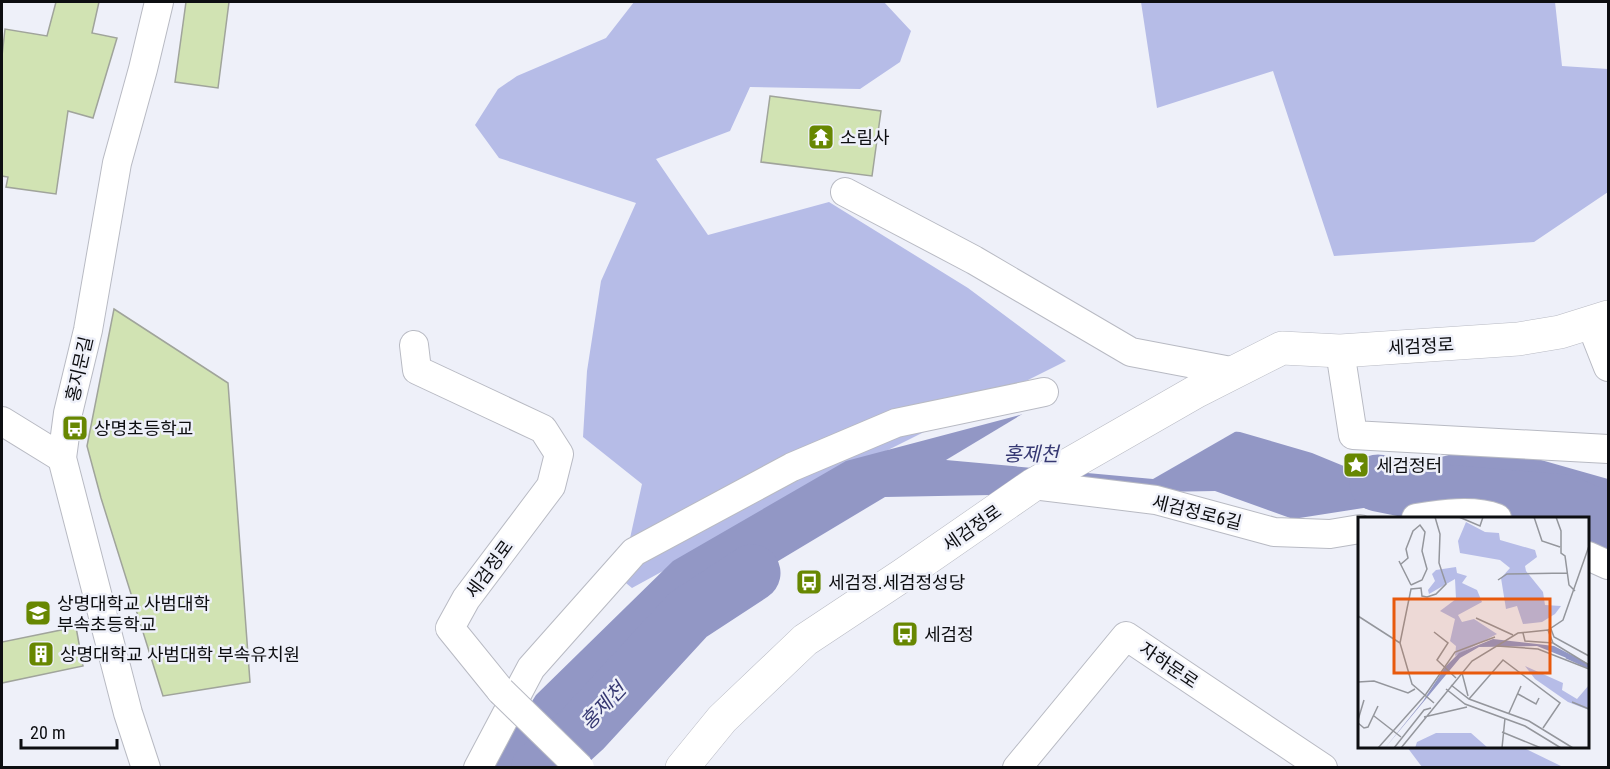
<svg xmlns="http://www.w3.org/2000/svg" width="1610" height="769" font-family="'Roboto Condensed','Noto Sans KR',sans-serif">
	<style>
		.green { fill: #b6bce7 }
		.water { fill: #9297c5 }
		.pier { fill: #eef0f9 }
		.lines { fill: none; stroke-linecap: round; stroke-linejoin: round }
		.river { stroke: #9297c5; stroke-width: 57 }
		.building { fill: #d1e3b3; stroke: #a0a49b; stroke-width: 1.5 }
		.street-casing { stroke: #b8bac3; stroke-width: 30 }
		.primary-casing { stroke: #b8bac3; stroke-width: 34 }
		.street { stroke: #fff; stroke-width: 28 }
		.primary { stroke: #fff; stroke-width: 33 }
		.street-bridge-casing { stroke: #b8bac3; stroke-width: 30; stroke-linecap: butt }
		.street-bridge { stroke: #fff; stroke-width: 28 }
		.labels { text-anchor: middle; dominant-baseline: central; stroke-width: 5; stroke-linejoin: round; paint-order: stroke }
		.poi-label { font-size: 18px; fill: #0d0e11; stroke: #eef0f9; text-anchor: start }
		.street-label { font-size: 18px; fill: #0d0e11; stroke: #eef0f9 }
		.water-label { font-size: 20px; font-style: italic; fill: #363872; stroke: #eef0f9 }
		.inset-river { fill: none; stroke: #9297c5; stroke-width: 3 }
		.inset-road { fill: none; stroke: #94969c; stroke-width: 1.5 }
		.view { fill: #e8590c; fill-opacity: 0.15; stroke: #e8590c; stroke-width: 3 }
		.inset-edge { fill: none; stroke: #0d0e11; stroke-width: 3 }
	</style>
	<rect width="100%" height="100%" fill="#eef0f9"/>
	<g class="green">
		<polygon points="634,2 884,2 911,31 900,62 860,89 750,87 730,131 656,159 708,235 829,202 968,288 1066,361 840,474 632,588 621,579 642,484 583,437 587,371 601,281 636,203 499,158 475,125 498,89 517,76 606,38"/>
		<polygon points="1141,2 1555,2 1562,66 1608,69 1608,192 1534,242 1334,256 1273,71 1157,108"/>
		<polygon points="1407,747 1522,747 1563,767 1422,767"/>
	</g>
	<polygon class="water" points="1027,413 1240,432 1312,453 1368,476 1468,450 1541,460 1608,479 1608,528 1588,522 1588,518 1578,518 1485,489 1293,519 1215,491 885,497 688,615 583,729 555,767 490,768 536,695 673,561 846,461"/>
	<polygon class="pier" points="1029,410 1240,429 1153,479 946,460"/>
	<g class="lines">
		<g class="river">
			<polyline points="1378,483 1418,491 1564,503 1608,522"/>
			<polyline points="540,768 583,729 688,615 752,573"/>
		</g>
	</g>
	<g class="building">
		<polygon points="56,2 99,2 92,33 117,38 93,118 68,111 56,194 6,187 8,177 2,176 2,56 5,29 47,36"/>
		<polygon points="186,2 229,2 218,88 175,82"/>
		<polygon points="770,96 881,111 872,176 761,162"/>
		<polygon points="114,309 228,383 250,682 163,696 101,498 87,446"/>
		<polygon points="76,627 83,666 2,683 2,642"/>
	</g>
	<g class="lines">
		<defs>
			<g id="street">
				<polyline points="845,192 974,260 1131,352 1236,372"/>
				<polyline points="1591,324 1608,367"/>
				<polyline points="414,345 417,370 543,429 559,454 551,486 466,599 450,628 501,691"/>
				<polyline points="1340,351 1353,435 1608,449"/>
				<polyline points="2,421 62,458"/>
				<polyline points="1033,485 1156,500 1274,532 1330,534 1360,529"/>
				<path d="M1416 518C1441 514 1473 509 1497 518"/>
				<polyline points="1588,556 1608,565"/>
				<polyline points="146,768 128,713 62,458 68,413 88,330 117,163 143,69 159,2"/>
				<polyline points="478,768 531,668 634,552 792,467 896,423 1044,392"/>
				<polyline points="1017,768 1126,636 1323,768"/>
			</g>
			<polyline id="primary" points="682,768 722,719 805,640 903,575 1033,485 1197,391 1282,348 1340,351 1518,339 1560,332 1608,317"/>
		</defs>
		<use href="#street" class="street-casing"/>
		<use href="#primary" class="primary-casing"/>
		<use href="#street" class="street"/>
		<use href="#primary" class="primary"/>
		<defs>
			<polyline id="street-bridge" points="501,691 580,768"/>
		</defs>
		<use href="#street-bridge" class="street-bridge-casing"/>
		<use href="#street-bridge" class="street-bridge"/>
	</g>
	<defs>
		<symbol id="temple-square" viewBox="-11 -11 22 22"><rect x="-9" y="-9" width="18" height="18" rx="4" fill="#678701" stroke="#eef0f9"/><path d="M0-6L5-2H3V0L6.5 2.5H4V6H1.5V3h-3V6H-4V2.5H-6.5L-3 0V-2H-5Z" fill="#fff"/></symbol>
		<symbol id="bus-square" viewBox="-11 -11 22 22"><rect x="-9" y="-9" width="18" height="18" rx="4" fill="#678701" stroke="#eef0f9"/><path d="M-5-6H5V4H4V6H2V4H-2V6H-4V4H-5ZM-3.5-4V0h7V-4ZM-3.5 1.2v1.5H-2V1.2ZM2 1.2v1.5H3.5V1.2Z" fill="#fff"/></symbol>
		<symbol id="sight-square" viewBox="-11 -11 22 22"><rect x="-9" y="-9" width="18" height="18" rx="4" fill="#678701" stroke="#eef0f9"/><path d="M0-6L1.8-2.2L6-1.7L2.9 1.2L3.7 5.4L0 3.3L-3.7 5.4L-2.9 1.2L-6-1.7L-1.8-2.2Z" fill="#fff"/></symbol>
		<symbol id="school-square" viewBox="-11 -11 22 22"><rect x="-9" y="-9" width="18" height="18" rx="4" fill="#678701" stroke="#eef0f9"/><path d="M0-5L7-2L0 1L-7-2ZM-4 1L0 2.5L4 1V4Q0 6-4 4Z" fill="#fff"/></symbol>
		<symbol id="building-square" viewBox="-11 -11 22 22"><rect x="-9" y="-9" width="18" height="18" rx="4" fill="#678701" stroke="#eef0f9"/><path d="M-4-6H4V6H1V3H-1V6H-4ZM-2.5-4.3h1.7v1.8h-1.7ZM.8-4.3h1.7v1.8H.8ZM-2.5-1h1.7V.8h-1.7ZM.8-1h1.7V.8H.8Z" fill="#fff"/></symbol>
	</defs>
	<g fill-rule="evenodd">
		<use href="#temple-square" x="806" y="122" width="30" height="30"/>
		<use href="#bus-square" x="60" y="413" width="30" height="30"/>
		<use href="#sight-square" x="1341" y="450" width="30" height="30"/>
		<use href="#bus-square" x="794" y="567" width="30" height="30"/>
		<use href="#school-square" x="23" y="598" width="30" height="30"/>
		<use href="#bus-square" x="890" y="619" width="30" height="30"/>
		<use href="#building-square" x="26" y="639" width="30" height="30"/>
	</g>
	<g class="labels">
		<g class="poi-label">
			<text x="840" y="137">소림사</text>
			<text x="94" y="428">상명초등학교</text>
			<text x="1376" y="465">세검정터</text>
			<text x="828" y="582">세검정.세검정성당</text>
			<text x="57" y="603">상명대학교 사범대학<tspan x="57" dy="21">부속초등학교</tspan></text>
			<text x="924" y="634">세검정</text>
			<text x="60" y="654">상명대학교 사범대학 부속유치원</text>
		</g>
		<g class="street-label">
			<text transform="translate(1421 346) rotate(-3)">세검정로</text>
			<text transform="translate(79 369) rotate(-77)">홍지문길</text>
			<text transform="translate(1197 512) rotate(14)">세검정로6길</text>
			<text transform="translate(972 528) rotate(-35)">세검정로</text>
			<text transform="translate(489 569) rotate(-54)">세검정로</text>
			<text transform="translate(1169 665) rotate(34)">자하문로</text>
		</g>
		<g class="water-label">
			<text x="1031" y="454">홍제천</text>
			<text transform="translate(603 706) rotate(-47)">홍제천</text>
		</g>
	</g>
	<g transform="translate(1358 517)">
		<rect width="231" height="231" fill="#eef0f9"/>
		<path d="M108 5 127 15 141 16 142 23 177 33 179 40 167 49 168 54 185 75 187 88 203 89 197 97 184 105 165 107 159 89 148 92 143 61 152 51 142 43 102 36 100 24ZM98 50 99 56 109 59 104 66 119 73 124 85 100 98 104 105 116 102 139 117 97 139 98 129 92 124 97 102 82 94 98 82 97 62 71 77 70 73 77 64 74 57 78 53ZM167 149 205 166 204 173 219 182 231 168V193L210 185 177 162ZM78 216H113L130 231H57L59 225Z" fill="#b6bce7"/>
		<path d="M135 122 196 129 231 147V150L179 129 121 130 102 141 27 231 65 184 88 149 101 136Z" fill="#9297c5"/>
		<path class="inset-river" d="M208 140 230 150"/>
		<path class="inset-road" d="M101 0 122 9 125 0M176 0 184 24 202 30M198 0 203 14V36L207 39 211 68 217 74M41 44 53 68M43 47 50 41 48 32 55 14 62 8 67 15 64 34 69 52 64 63 53 68M140 63 149 57 209 56M0 99 42 126M118 101 155 118M193 112 196 120 231 139M76 115 90 126 79 143 98 161M165 116 167 124 195 126 190 113M195 126 231 148M139 129 180 132 231 152M104 156 110 179M0 165 16 164 50 176 57 172M93 168 111 182 171 204 215 231M88 172 107 187 167 209 203 231M160 177 178 187 181 181M111 182 145 143 202 186 185 211M214 185 231 192M76 186 54 167 42 126 53 72 63 71 64 79 69 80 78 77 88 67 81 46 82 17 77 0M151 196 163 169M16 199 43 220M66 200 109 190M0 203 6 183M0 206 6 211 10 210 20 189M144 215 183 231M20 231 68 177 97 135 137 120M36 231 66 193 73 191M43 231 114 144 160 116 190 113 205 103 231 29M144 231 147 201"/>
		<path class="view" d="M36 82H192V156H36Z"/>
		<rect width="231" height="231" class="inset-edge"/>
	</g>
	<rect width="1610" height="769" fill="none" stroke="#0d0e11" stroke-width="6"/>
	<path d="M21 739v9h96v-9" fill="none" stroke="#0d0e11" stroke-width="3"/>
	<text x="30" y="739" font-size="18" fill="#0d0e11" stroke="#eef0f9" stroke-width="4.5" paint-order="stroke">20 m</text>
</svg>
